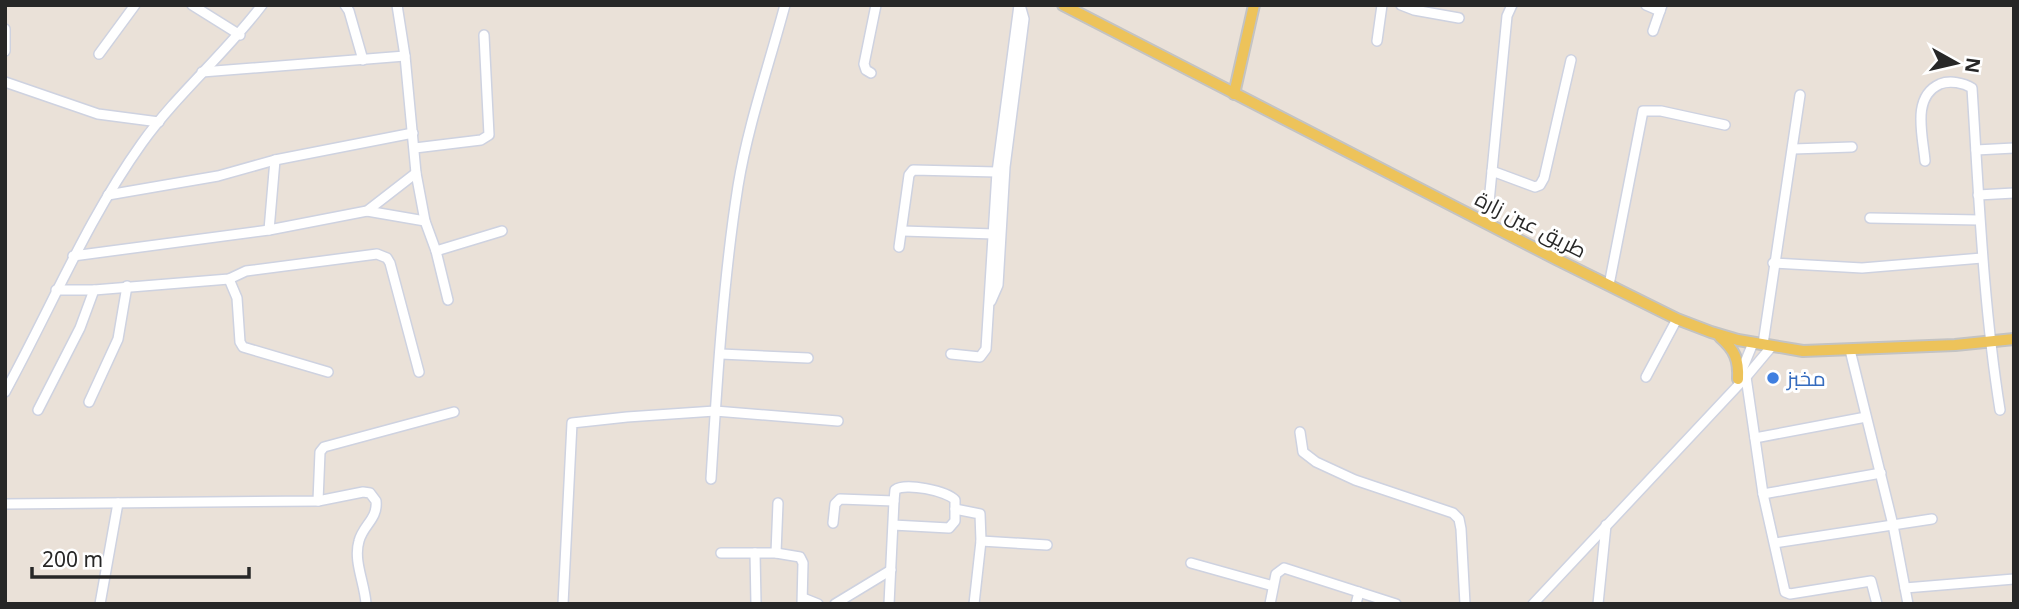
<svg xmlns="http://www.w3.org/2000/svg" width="2019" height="609" font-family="'Noto Sans',Cairo,sans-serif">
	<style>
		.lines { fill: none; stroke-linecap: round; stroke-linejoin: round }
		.minor-casing { stroke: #ced2e0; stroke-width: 12 }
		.major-casing { stroke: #c3c3c3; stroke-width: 14 }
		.minor { stroke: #fff; stroke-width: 9 }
		.major { stroke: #edc35a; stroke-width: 10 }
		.shop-dot { fill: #3f7fe0; stroke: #fff; stroke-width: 2.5 }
		.labels { text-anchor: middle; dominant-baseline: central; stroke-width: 6; stroke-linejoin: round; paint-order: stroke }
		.street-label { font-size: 21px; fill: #272727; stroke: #fff }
		.shop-label { font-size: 21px; fill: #366cbe; stroke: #fff; text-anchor: start }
	</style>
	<rect width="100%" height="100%" fill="#eae1d8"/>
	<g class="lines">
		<defs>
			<g id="minor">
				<polyline points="192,5 240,35"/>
				<polyline points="345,5 349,11 363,60"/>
				<polyline points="397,5 405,56 416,173 425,221 436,251 448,300"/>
				<polyline points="1401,5 1414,10 1459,18"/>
				<polyline points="1646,5 1660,11"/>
				<polyline points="5,29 5,51"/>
				<polyline points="1653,31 1662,5"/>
				<polyline points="1377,41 1382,5"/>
				<polyline points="99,54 135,5"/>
				<polyline points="202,72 405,56"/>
				<polyline points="871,73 866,70 864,64 876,5"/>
				<polyline points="5,82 98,114 159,122"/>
				<polyline points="415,148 481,140 489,135 484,35"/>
				<polyline points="1793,149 1852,147"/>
				<polyline points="1976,150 2014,148"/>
				<path d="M1925 161C1923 136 1911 97 1940 84 1950 80 1964 83 1972 88 1979 196 1983 303 2000 410"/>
				<polyline points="1492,171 1507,16 1512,5"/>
				<polyline points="108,195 218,176 275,160 413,133"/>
				<polyline points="1978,195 2014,193"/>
				<polyline points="367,211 425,221"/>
				<polyline points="1870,218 1979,220"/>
				<polyline points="1487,223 1492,171 1535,187 1540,185 1544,178 1571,60"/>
				<polyline points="269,230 275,160"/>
				<polyline points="903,231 994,234"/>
				<polyline points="899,247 909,175 913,170 997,172"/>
				<polyline points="436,251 502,231"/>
				<polyline points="73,256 269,230 367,211 416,173"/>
				<polyline points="1773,263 1862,268 1982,258"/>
				<polyline points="229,279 237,298 240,342 243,347 328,372"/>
				<polyline points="1609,285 1643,111 1661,111 1725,125"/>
				<polyline points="56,290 94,290 229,279 246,271 377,254 387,258 390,263 419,372"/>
				<polyline points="991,301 998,285 1005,167 1024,19 1020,5"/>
				<polyline points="1763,344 1800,95"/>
				<polyline points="1850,350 1893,525 1908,604"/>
				<polyline points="721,354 808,358"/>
				<polyline points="951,354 980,357 986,349 997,172 1019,5"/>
				<polyline points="1646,377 1677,319"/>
				<polyline points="1739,377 1753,343"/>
				<polyline points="1746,377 1763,494 1785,592 1790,594 1871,581 1877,604"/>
				<path d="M5 392C51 308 87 220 142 143 178 93 225 54 262 5"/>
				<polyline points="89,402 118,339 127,286"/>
				<polyline points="38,410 80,328 94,290"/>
				<polyline points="1300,432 1303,452 1316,462 1355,480 1453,513 1459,519 1461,529 1465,604"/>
				<polyline points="1755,438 1866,417"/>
				<path d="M711 479C717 383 723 281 738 186 748 125 769 65 785 5"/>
				<polyline points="1763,494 1881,473"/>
				<path d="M318 501 363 492 370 493 376 501C378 519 363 525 359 541 353 561 365 584 366 604"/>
				<polyline points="5,504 318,501 320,452 324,447 454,412"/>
				<polyline points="955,509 980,514 981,541 974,604"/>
				<polyline points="833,523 835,504 840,499 894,501"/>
				<polyline points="981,541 1047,545"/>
				<polyline points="1775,543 1932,519"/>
				<polyline points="721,553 776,553 800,557 803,563 802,604"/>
				<polyline points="755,553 756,604"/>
				<polyline points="776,553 778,503"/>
				<polyline points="1191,563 1273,586"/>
				<polyline points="1905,588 2014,579"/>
				<polyline points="803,598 818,604"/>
				<polyline points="100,604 118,503"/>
				<polyline points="563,604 572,423 627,417 715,411 838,421"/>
				<polyline points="835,604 891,570"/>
				<path d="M889 604 894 501 895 490C905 482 947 491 955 500V521L949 528 893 525"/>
				<polyline points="1270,604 1276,574 1284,568 1396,604"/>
				<polyline points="1356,604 1359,592"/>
				<polyline points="1533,604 1746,377 1772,346"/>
				<polyline points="1598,604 1606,525"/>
			</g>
			<g id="major">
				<polyline points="1063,5 1556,259 1677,319 1711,332 1738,340 1803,351 1955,345 2014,339"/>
				<polyline points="1234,94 1254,5"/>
				<path d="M1720 337C1735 350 1739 360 1738 379"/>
			</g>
		</defs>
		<use href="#minor" class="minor-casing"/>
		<use href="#major" class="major-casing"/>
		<use href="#minor" class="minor"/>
		<use href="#major" class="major"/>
	</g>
	<circle class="shop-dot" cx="1773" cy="378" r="7"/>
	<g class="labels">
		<g class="street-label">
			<text transform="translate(1531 224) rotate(27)">طريق عين زارة</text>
		</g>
		<g class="shop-label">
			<text x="1787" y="378">مخبز</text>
		</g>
	</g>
	<rect width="2019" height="609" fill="none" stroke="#272727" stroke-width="14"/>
	<g transform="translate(1956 63) rotate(98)" stroke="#ffffff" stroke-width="5" paint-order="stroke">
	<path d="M0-5L12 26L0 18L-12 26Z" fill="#272727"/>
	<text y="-10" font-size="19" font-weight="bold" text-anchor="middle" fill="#272727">N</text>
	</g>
	<path d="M32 567v10h217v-10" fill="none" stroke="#272727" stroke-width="3.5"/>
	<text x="42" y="567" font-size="21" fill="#272727" stroke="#ffffff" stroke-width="5" paint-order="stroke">200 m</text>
</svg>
